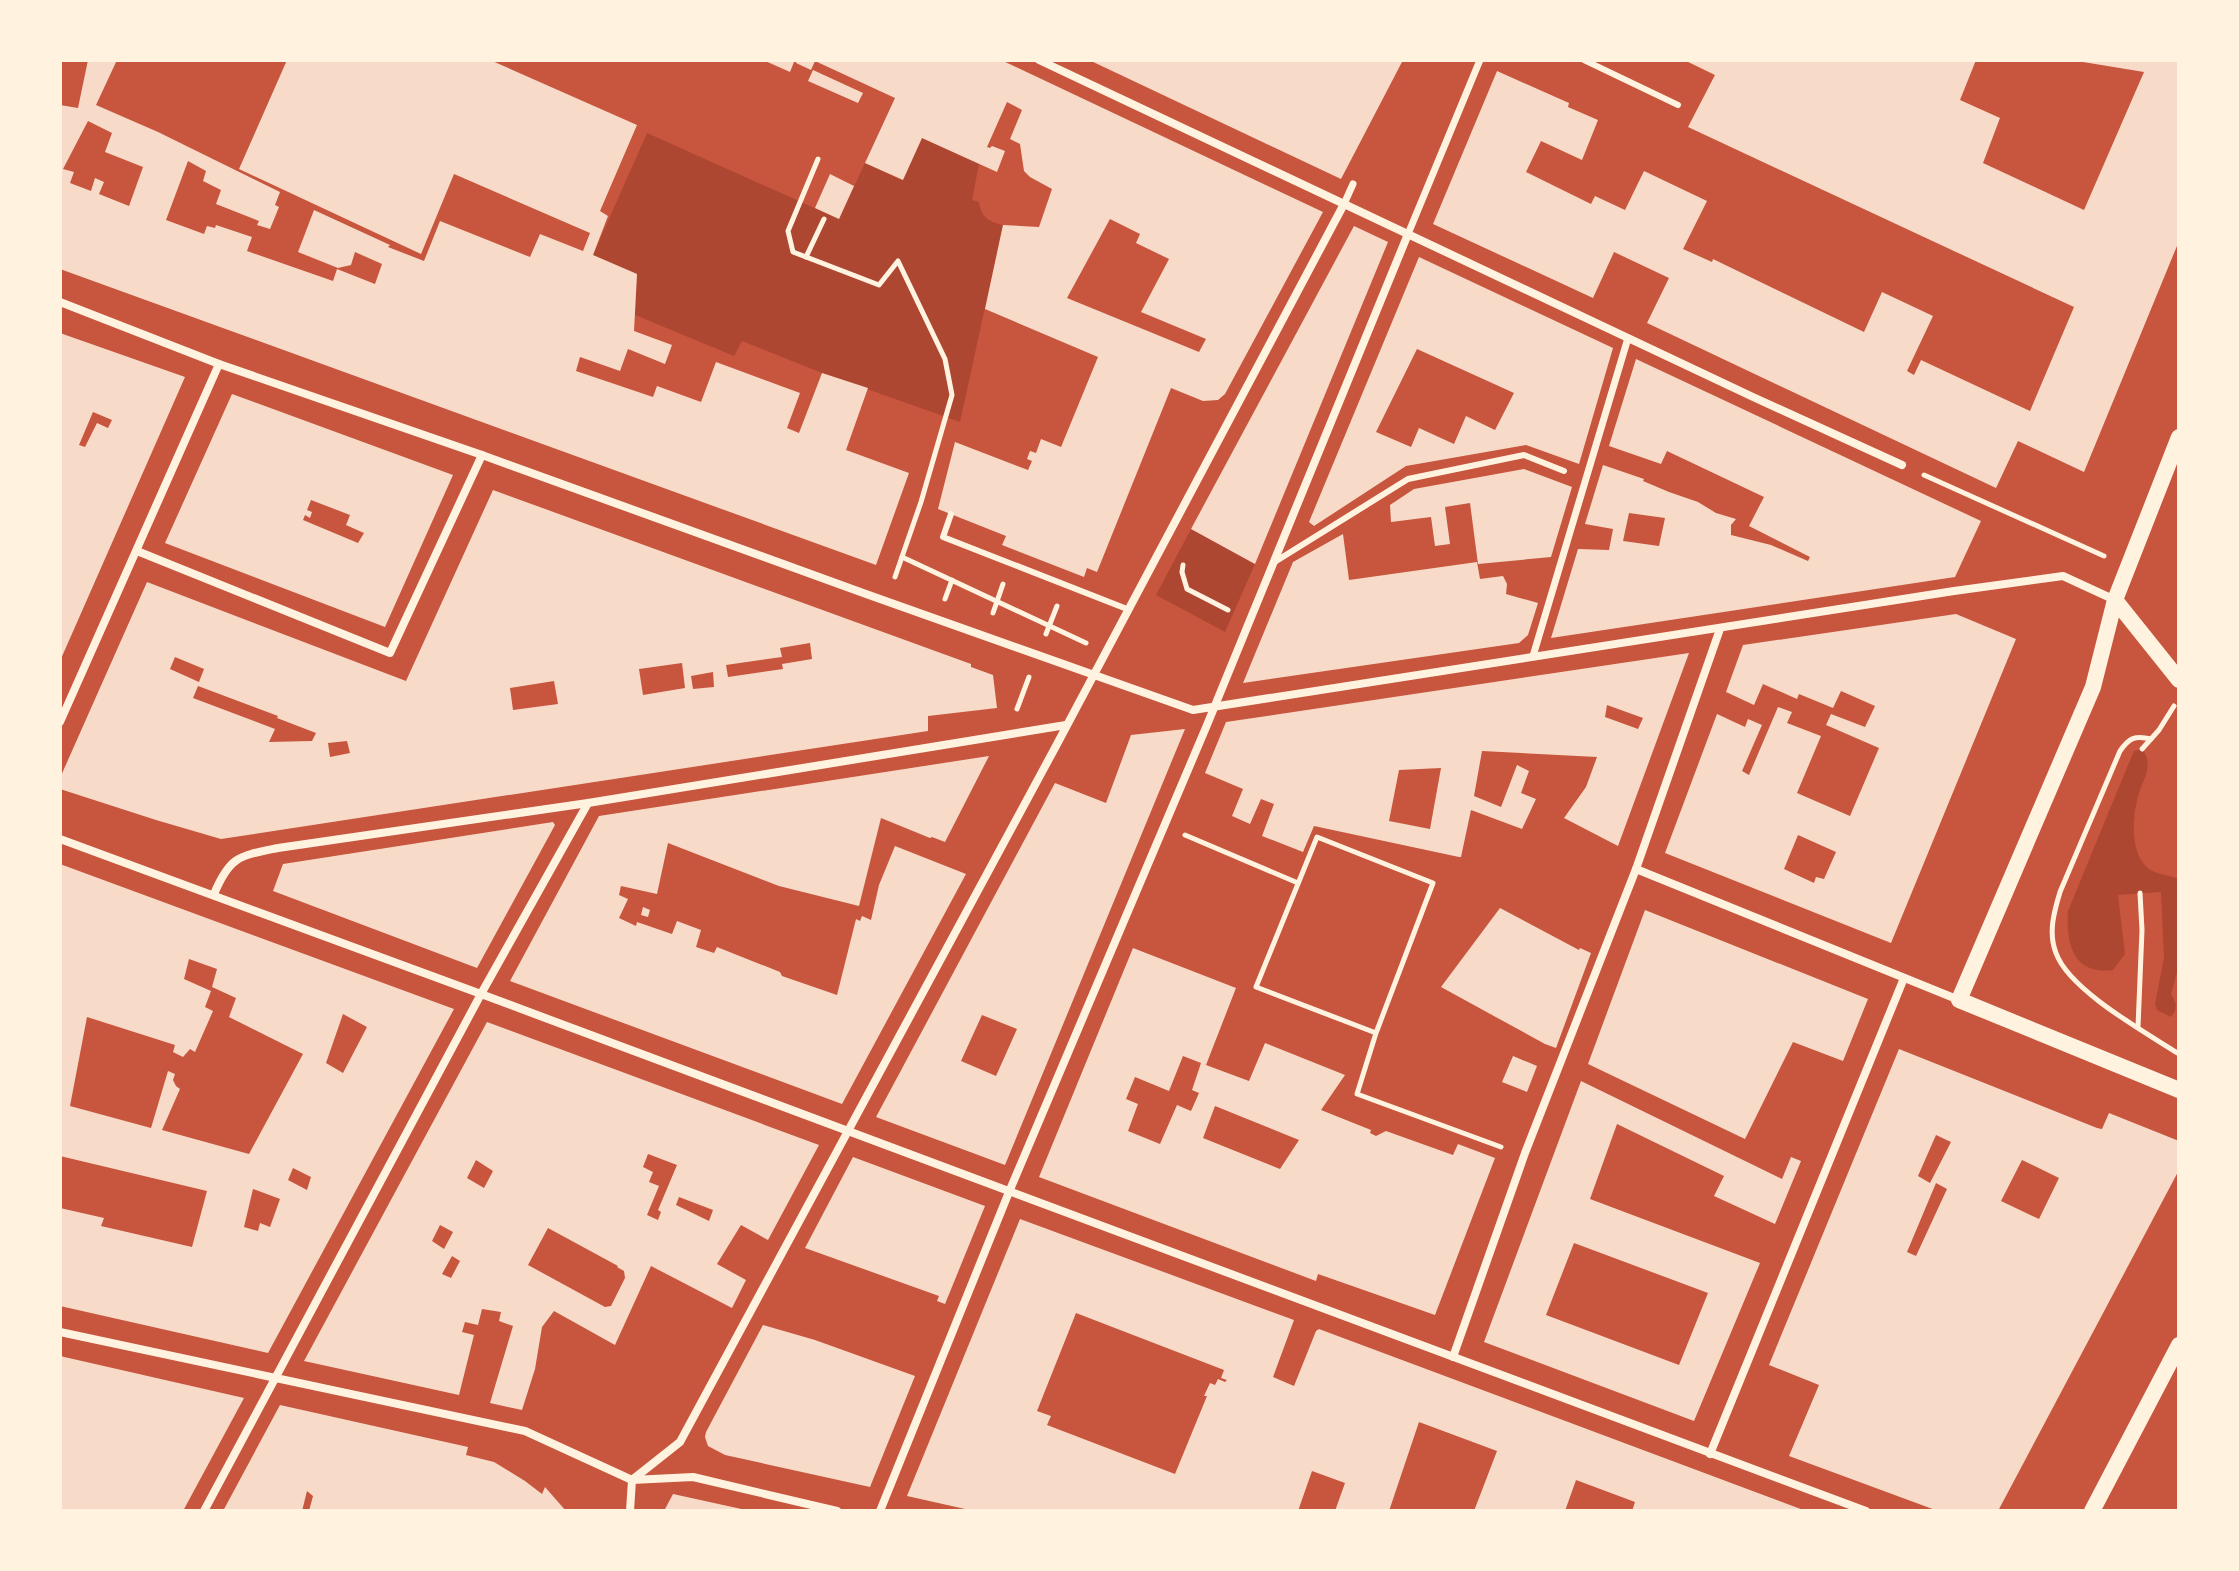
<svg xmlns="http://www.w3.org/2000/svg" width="2239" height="1571" font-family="Signika,sans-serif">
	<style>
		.green { fill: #ae4732 }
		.building { fill: #f7dbc8; fill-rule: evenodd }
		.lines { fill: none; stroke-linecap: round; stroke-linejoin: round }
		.path { stroke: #fff3e0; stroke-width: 5 }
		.service { stroke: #fff3e0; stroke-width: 6 }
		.pedestrian { stroke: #fff3e0; stroke-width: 7 }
		.minor { stroke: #fff3e0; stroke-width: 8 }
		.secondary { stroke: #fff3e0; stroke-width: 16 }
	</style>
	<rect width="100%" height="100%" fill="#c8553d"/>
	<g class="green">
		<path d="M647 133 839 219 865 163 902 180 922 138 979 164 972 200 979 202C981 217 989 222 1003 225L960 422 822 373 742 341 734 356 635 315 637 274 593 255Z"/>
		<polygon points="1191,529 1255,564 1225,632 1156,595"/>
		<path d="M2142 749C2155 766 2142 780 2138 797 2132 817 2130 855 2149 869 2158 875 2169 875 2179 879V965L2171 994 2176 1004 2175 1011 2171 1017 2157 1010 2155 1004 2164 958 2161 892 2118 895 2125 954 2113 970C2073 975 2066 944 2068 911L2128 765 2134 751Z"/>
	</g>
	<g class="building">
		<path d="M88 60H117L96 105 158 132 280 192 275 205 279 207 270 229 257 225 259 221 216 204 221 190 203 181 206 171 188 161 166 220 204 234 207 226 215 228 216 225 252 237 247 251 333 281 337 269 375 284 382 264 355 252 351 265 338 268 298 252 314 210 390 245 388 247 424 261 440 221 530 257 540 234 583 251 590 233 454 174 421 254 239 169 287 60H490L637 125 600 211 608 216 593 255 637 274 634 331 672 345 665 364 628 349 620 371 580 357 576 371 653 397 657 386 701 402 716 362 800 393 787 428 799 433 822 373 868 388 846 450 909 473 876 565 60 269V105L78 108ZM88 121 112 133 105 152 143 167 129 206 99 194 104 182 95 178 91 191 70 183 74 172 63 169Z"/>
		<polygon points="763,60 790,60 794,62 790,72"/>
		<path d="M797 60H1001L1323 212 1225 394 1218 400 1203 401 1171 388 1097 572 1087 568 1084 577 1002 545 1006 536 938 509 955 442 1028 470 1032 461 1027 459 1030 451 1036 453 1041 439 1061 447 1098 357 985 309 1003 225 1039 227 1052 189 1030 177 1024 171 1020 144 1010 139 1022 110 1007 102 987 147 990 148 992 146 1005 151 997 172 922 138 903 180 865 163 895 98 815 61 811 70 796 63ZM1110 219 1140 234 1136 243 1169 259 1141 312 1206 339 1199 352 1067 298Z"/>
		<polygon points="1089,60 1403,60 1341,179"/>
		<polygon points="1684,60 1976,60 1960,100 2000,118 1983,163 2084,210 2144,72 2083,62 2083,60 2179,60 2179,241 2084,472 2018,441 1996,488 1647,323 1669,278 1614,252 1593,298 1433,224 1497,71 1569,103 1568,107 1598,120 1582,160 1541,141 1526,172 1591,204 1595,196 1625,210 1644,171 1707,201 1683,249 1712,262 1713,259 1864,332 1882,292 1933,316 1907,371 1914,375 1921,360 2030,411 2074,307 1688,127 1715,75"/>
		<polygon points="813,70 863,93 858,103 808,81"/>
		<polygon points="830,174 854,186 839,219 815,208"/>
		<polygon points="1354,226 1388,242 1255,564 1191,529"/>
		<path d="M1419 257 1613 348 1579 464 1526 445 1406 466 1314 526 1309 522ZM1417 349 1514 393 1495 430 1466 416 1454 444 1419 428 1411 447 1376 432Z"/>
		<path d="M60 333 185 377 60 661ZM93 412 112 420 108 428 97 423 85 447 79 445Z"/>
		<path d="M1636 359 1981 521 1955 577 1551 638 1578 549 1609 550 1613 529 1585 524 1603 465 1644 479 1643 481 1669 492 1698 502 1716 513 1736 519 1731 525V535L1771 545 1808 561 1810 557 1749 526 1764 497 1667 451 1661 464 1609 446ZM1629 513 1665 518 1659 546 1623 541Z"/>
		<path d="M232 394 453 475 385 627 165 543ZM311 500 350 515 346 525 364 533 358 543 303 520 305 515 310 518 312 512 307 510Z"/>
		<polygon points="1524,469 1572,487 1551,557 1478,564 1470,503 1445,507 1450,544 1435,546 1431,517 1391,522 1390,505 1414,489"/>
		<path d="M493 490 971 664V667L993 675 997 708 928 716V731L221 839 156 820 60 789V778L147 582 406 681ZM810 643 812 659 782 664 783 669 728 677 726 665 782 657 780 648ZM175 657 204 669 199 682 170 669ZM682 663 685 688 643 695 639 669ZM713 672 714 687 693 689 691 676ZM554 681 558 704 513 710 510 688ZM198 686 278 716 277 718 316 733 312 741 269 742 275 729 193 698ZM347 741 350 753 330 757 328 743Z"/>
		<polygon points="1343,534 1349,580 1477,562 1480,579 1503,576 1507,584 1506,594 1538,603 1528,635 1519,643 1243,683 1293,562"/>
		<path d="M1956 614 2016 639 1891 943 1665 853 1717 714 1745 727 1748 719 1762 725 1742 771 1749 775 1778 707 1792 712 1787 723 1821 736 1797 793 1850 816 1879 748 1826 725 1831 714 1865 727 1875 706 1841 691 1833 708 1799 694 1797 699 1763 684 1754 705 1726 692 1743 645ZM1798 835 1836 852 1824 879 1816 877 1814 883 1784 869Z"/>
		<path d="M1689 653 1618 846 1564 818 1586 787 1597 757 1482 751 1474 796 1501 807 1517 765 1529 771 1521 793 1536 799 1522 829 1471 810 1461 857H1459L1314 826 1303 852 1262 836 1274 804 1261 799 1250 824 1232 816 1243 789 1205 773 1226 722ZM1607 705 1643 718 1638 729 1605 717ZM1441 768 1430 829 1389 821 1399 770Z"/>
		<path d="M1185 729 1005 1165 876 1117 1055 783 1106 803 1131 735ZM982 1015 1017 1029 996 1076 961 1061Z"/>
		<polygon points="989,756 945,842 932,837 930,838 881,818 859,906 779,886 668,843 657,894 621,886 619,895 628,899 619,918 636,926 637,922 672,934 677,921 701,930 696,947 714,953 717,947 780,972 782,976 837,995 856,919 860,921 862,916 871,920 879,885 895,846 966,874 842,1104 510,981 599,816"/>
		<polygon points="553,822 555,825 477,968 273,891 283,864"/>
		<path d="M60 864 454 1009 268 1353 60 1306V1208L104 1218 101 1226 192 1247 207 1191 60 1156ZM189 959 217 969 212 987 236 998 229 1017 303 1054 249 1154 162 1130 180 1089 176 1086 173 1080 175 1074 168 1071 151 1128 70 1106 87 1017 175 1045 173 1052 183 1057 190 1049 195 1052 213 1011 205 1007 211 991 184 979ZM343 1014 367 1027 343 1073 326 1063ZM293 1168 311 1177 307 1190 288 1180ZM253 1189 280 1199 270 1227 260 1223 258 1231 244 1227Z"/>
		<polygon points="643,907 650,910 648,917 641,915"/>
		<polygon points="1500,908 1579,950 1580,948 1591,953 1556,1048 1545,1044 1441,987"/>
		<polygon points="1645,910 1868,999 1843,1061 1793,1042 1745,1139 1588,1064"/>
		<path d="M1133 948 1236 988 1206 1065 1249 1081 1265 1043 1345 1075 1321 1110 1371 1130 1370 1133 1376 1136 1386 1131 1453 1155 1458 1144 1495 1158 1435 1315 1318 1274 1316 1281 1039 1177ZM1183 1056 1201 1063 1192 1090 1199 1093 1191 1111 1177 1105 1160 1144 1128 1131 1138 1104 1126 1099 1135 1077 1169 1091ZM1215 1106 1299 1140 1280 1169 1203 1138Z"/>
		<path d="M487 1022 819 1145 768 1240 741 1225 717 1264 746 1280 732 1308 651 1266 615 1345 554 1311 542 1327 535 1369 522 1410 490 1403 513 1326 499 1321 501 1312 482 1309 478 1325 465 1322 462 1332 474 1335 459 1395 304 1361ZM648 1154 677 1165 658 1210 661 1212 658 1220 647 1215 659 1186 649 1182 653 1172 643 1167ZM476 1160 493 1171 484 1188 467 1178ZM679 1197 713 1210 709 1221 676 1205ZM440 1225 453 1232 444 1249 432 1241ZM548 1228 618 1266 617 1267 624 1271 625 1278 611 1306 605 1307 528 1265ZM452 1256 460 1261 451 1278 442 1274Z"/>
		<path d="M1899 1049 2097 1128 2102 1129 2109 1113 2179 1141V1170L1998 1511H1938L1789 1456 1819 1385 1769 1365ZM1936 1135 1951 1142 1930 1183 1918 1176ZM2022 1160 2059 1178 2039 1219 2001 1201ZM1936 1183 1947 1189 1916 1256 1907 1252Z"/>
		<polygon points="1513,1056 1537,1066 1527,1092 1502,1082"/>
		<path d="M1581 1081 1782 1179 1791 1157 1801 1161 1775 1224 1714 1196 1724 1176 1617 1124 1590 1199 1760 1263 1694 1421 1484 1342ZM1574 1243 1708 1293 1679 1365 1546 1315Z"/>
		<polygon points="853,1157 985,1206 945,1304 937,1301 939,1296 805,1248"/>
		<path d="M1020 1219 1294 1320 1273 1377 1294 1386 1316 1331 1319 1329 1806 1511H1632L1635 1502 1576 1480 1565 1511H1553L1546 1509 1545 1511H1474L1497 1451 1419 1422 1389 1511H1335L1345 1483 1312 1471 1298 1511H974L907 1496ZM1076 1313 1224 1370 1221 1378 1227 1380 1225 1382 1218 1379 1215 1385 1210 1383 1204 1396H1207L1175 1474 1047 1425 1051 1416 1037 1411Z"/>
		<polygon points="763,1325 815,1340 915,1376 870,1487 725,1455 708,1446 705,1437 706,1432"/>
		<polygon points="60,1356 244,1398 183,1511 64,1511 60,1509"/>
		<polygon points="280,1405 468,1447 466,1455 494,1462 525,1481 542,1494 545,1487 566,1511 309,1511 313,1496 307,1491 302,1511 223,1511"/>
		<polygon points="673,1494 746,1510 746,1511 664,1511"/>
	</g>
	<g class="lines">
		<g class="path">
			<polyline points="818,159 788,231 793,252 879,285 898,261 945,359 952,395 921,502 895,577"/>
			<polyline points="806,257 824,219"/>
			<polyline points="1924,475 2104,556"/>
			<polyline points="902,557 1086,643"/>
			<polyline points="1183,565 1182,572 1187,589 1228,610"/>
			<polyline points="945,599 952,580"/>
			<polyline points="993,613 1003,584"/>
			<polyline points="1046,634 1057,606"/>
			<polyline points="1017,709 1029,677"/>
			<path d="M2151 739C2135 735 2129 738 2120 751L2060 892C2054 912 2048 933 2056 953 2069 990 2145 1032 2179 1054"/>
			<polyline points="2142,749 2159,730 2174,706"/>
			<polyline points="1185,835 1298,883"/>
			<polyline points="2138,1027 2142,930 2140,893"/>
			<polyline points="1376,1033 1256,987 1317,837 1433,883 1376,1033 1357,1094 1501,1147"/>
		</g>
		<g class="service">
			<polyline points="1584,60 1678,105"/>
			<polyline points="951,514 943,537 1127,609"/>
			<polyline points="1273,563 1408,479 1524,455 1564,471"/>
		</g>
		<g class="pedestrian">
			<polyline points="1344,204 1353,184"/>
			<polyline points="1408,234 1480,60"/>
			<polyline points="1533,656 1628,338"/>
		</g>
		<g class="minor">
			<polyline points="1039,60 1753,397 1902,465"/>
			<polyline points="60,302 219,364 482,455 866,594 1193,710 1954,591 2063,576 2115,600"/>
			<polyline points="137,551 390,653 482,455"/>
			<polyline points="60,722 219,364"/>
			<polyline points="60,839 481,994 1866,1511"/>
			<polyline points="1636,869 1959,1000"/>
			<path d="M214 894C230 856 239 856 278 848L588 803 1066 725"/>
			<polyline points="60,1332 525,1431 632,1480 693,1477 837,1511"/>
			<polyline points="1453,1357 1525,1153 1636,869 1720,629"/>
			<polyline points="1710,1454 1904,978"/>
			<polyline points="632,1480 680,1442 1056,746 1344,204"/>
			<polyline points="204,1511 481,994 588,803"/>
			<polyline points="630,1511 632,1480"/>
			<polyline points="880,1511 1009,1192 1207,725 1408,234"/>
		</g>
		<g class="secondary">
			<polyline points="2179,437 2115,600 2093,687 1959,1000 2179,1090"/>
			<polyline points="2115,600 2179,680"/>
			<polyline points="2092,1511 2179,1345"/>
		</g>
	</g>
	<rect width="2239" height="1571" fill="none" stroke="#fff3e0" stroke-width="124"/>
</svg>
